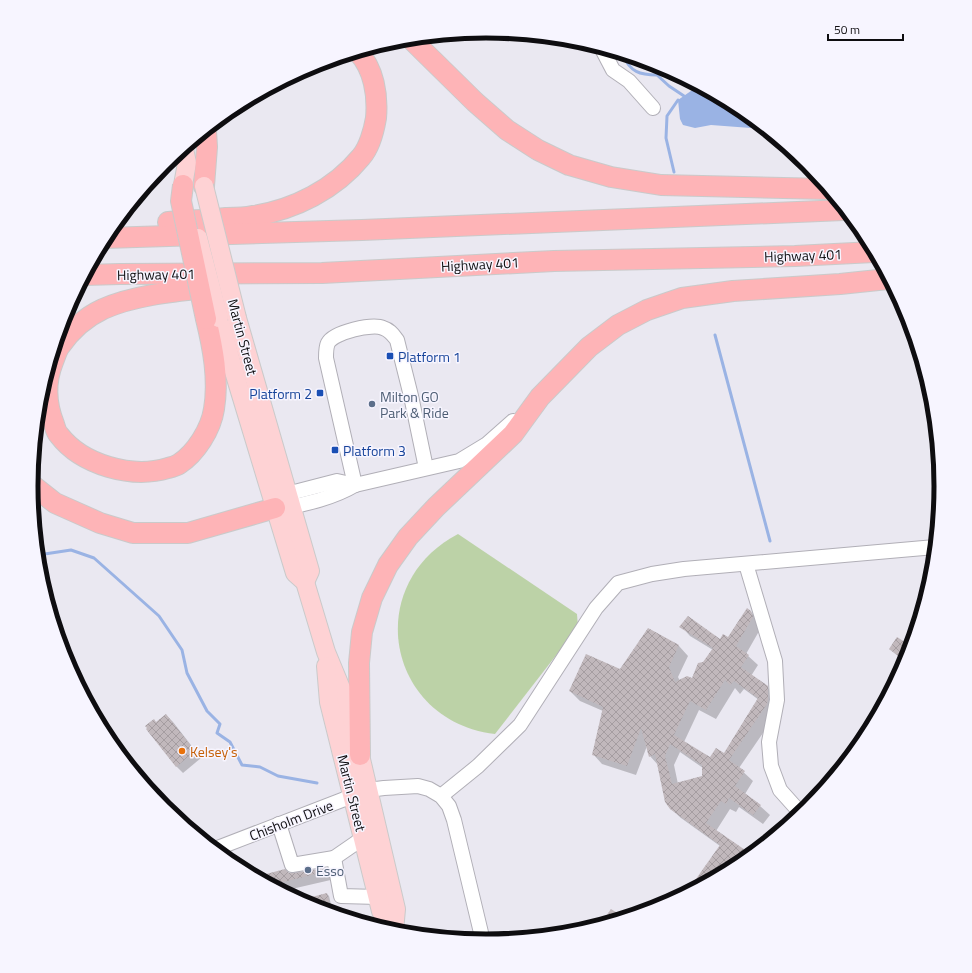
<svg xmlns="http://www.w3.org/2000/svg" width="972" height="973" font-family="'Titillium Web',sans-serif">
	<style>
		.grass { fill: #bcd2a7 }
		.water { fill: #9ab3e4 }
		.shadow { fill: #0003; fill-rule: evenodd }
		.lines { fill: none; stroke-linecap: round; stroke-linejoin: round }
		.stream { stroke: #9ab3e4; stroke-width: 3 }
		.building { fill: url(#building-cross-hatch); fill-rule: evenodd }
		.minor-casing { stroke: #b1afb7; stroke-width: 16 }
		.major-casing { stroke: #cacaca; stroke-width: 20 }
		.highway-casing { stroke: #cacaca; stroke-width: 22 }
		.minor { stroke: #fff; stroke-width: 14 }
		.major { stroke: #fed2d4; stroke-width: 18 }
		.highway { stroke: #feb4b7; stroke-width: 20 }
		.major-bridge-casing { stroke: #cacaca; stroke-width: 20; stroke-linecap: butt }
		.highway-bridge-casing { stroke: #cacaca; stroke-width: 22; stroke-linecap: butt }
		.major-bridge { stroke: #fed2d4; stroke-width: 18 }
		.highway-bridge { stroke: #feb4b7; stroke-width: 20 }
		.transit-dot { fill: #1a4fb4; stroke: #f7f5ff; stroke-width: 1.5 }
		.service-dot { fill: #5c6f8a; stroke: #f7f5ff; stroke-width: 1.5 }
		.food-dot { fill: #e8710a; stroke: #f7f5ff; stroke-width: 1.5 }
		.labels { text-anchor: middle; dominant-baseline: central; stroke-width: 3; stroke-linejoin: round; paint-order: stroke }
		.street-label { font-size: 14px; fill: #0e0d10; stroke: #f7f5ff }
		.transit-label { font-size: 14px; fill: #164399; stroke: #f7f5ff; text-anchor: start }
		.service-label { font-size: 14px; fill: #4e5e75; stroke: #f7f5ff; text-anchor: start }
		.food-label { font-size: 14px; fill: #c56008; stroke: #f7f5ff; text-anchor: start }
		.rim { fill: none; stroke: #0e0d10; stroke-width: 5 }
	</style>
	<defs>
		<pattern id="building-cross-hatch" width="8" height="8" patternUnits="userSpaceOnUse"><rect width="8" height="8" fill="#c1b8bc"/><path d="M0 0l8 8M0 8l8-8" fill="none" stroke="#a59da1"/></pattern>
	</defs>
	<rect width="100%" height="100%" fill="#eae8f1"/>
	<path class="grass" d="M458 534 577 614 578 627 495 734C387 721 361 585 458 534Z"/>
	<polygon class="water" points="698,86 739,108 764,129 711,125 695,128 683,125 680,119 678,100"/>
	<g class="shadow">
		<path d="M751 612 760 621 762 626 746 654 758 665 751 676 767 687 777 697 776 714 739 768 753 781 745 794 760 806 770 815 763 824 739 807 736 812 730 809 716 831 751 855 739 865 688 892 720 846 681 818 671 809 658 765 650 756 647 746 636 775 602 764 593 754 603 711 580 701 570 691 620 670 649 629 679 646 688 656 678 677 680 681 692 679 713 650 690 636 681 626 720 640 728 638ZM735 688 740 694 744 689 759 700 724 755 711 758 684 742 699 710 716 719ZM680 752 703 768V777L678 784 674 765Z"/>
		<polygon points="890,649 906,661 905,663 900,658"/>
		<polygon points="166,715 173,722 201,758 183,773 176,766"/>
		<polygon points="327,869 335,877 335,879 283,891 257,877"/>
		<polygon points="327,894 329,896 333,913 312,907 301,901"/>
	</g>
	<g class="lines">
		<g class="stream">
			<path d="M623 55C630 72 640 75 657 75L669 86 684 96"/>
			<polyline points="674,172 666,138 667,116 678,100"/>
			<polyline points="715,335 770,541"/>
			<polyline points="38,555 71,550 94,558 159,616 182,650 187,673 207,711 220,724 217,733 230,742 242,765 260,767 278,776 317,783"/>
		</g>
	</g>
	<g class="building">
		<path d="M747 608 751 611 753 617 736 646 749 655 741 667 768 686V699L767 704 729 760 745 771 735 786 761 805 753 815 729 798 726 804 721 801 706 823 751 854 739 865 686 893 720 845 670 809 665 802 655 754 649 757 641 728 627 766 592 755 603 707 569 691 586 654 620 669 648 628 679 645 669 667 675 682 687 676 692 678 698 663 703 662 713 648 679 627 688 616 720 639 723 634 728 637ZM725 680 730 685 734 681 758 698 724 753 716 748 710 757 674 735 690 701 706 710ZM670 744 702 765V776L672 784 665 756Z"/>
		<polygon points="897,637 911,646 906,662 889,649"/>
		<polygon points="166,714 195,751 176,767 146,729 147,728 145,726 154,719 156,722"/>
		<polygon points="327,868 328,871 271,885 255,877 285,869 289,873 293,873"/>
		<polygon points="327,893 332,913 312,907 300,900"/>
		<polygon points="611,909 625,918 600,925"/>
	</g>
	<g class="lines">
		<defs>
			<g id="minor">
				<polyline points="602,49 613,70 629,81 653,108"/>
				<path d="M355 485 326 358C326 353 326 347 328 343 334 332 373 323 383 328 390 330 393 335 397 340L411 396 426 468"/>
				<polyline points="279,496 337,481 355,485"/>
				<path d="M282 508C305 505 335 497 355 485L459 461 487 444 513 421"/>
				<polyline points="746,564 775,661 777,700 769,742 771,766 780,790 797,809"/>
				<polyline points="441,796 478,766 520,725 596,608 618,583 652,574 684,569 935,547"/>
				<polyline points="279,824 292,865 334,858 341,896 378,897"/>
				<polyline points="215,849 368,790 384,788 418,786 429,789 441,796 449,806 454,820 483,941"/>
				<polyline points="334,858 363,838"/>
			</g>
			<g id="major">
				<polyline points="183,185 187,163 184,149"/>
				<polyline points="219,318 232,365 295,573 305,582 326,652 345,698 360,755 396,909 394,931"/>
				<polyline points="237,318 310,571 305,582"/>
				<polyline points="326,666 329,702 381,911 395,932"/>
			</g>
			<g id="highway">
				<polyline points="411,39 475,102 507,130 538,150 569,165 611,177 661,185 827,189"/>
				<polyline points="204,186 207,147 206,131"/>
				<path d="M168 222C187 221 207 220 226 218 235 218 245 218 253 216 294 210 335 189 361 157 369 148 374 130 376 118 378 95 374 69 358 52"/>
				<polyline points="105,238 362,230 844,210"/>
				<polyline points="85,275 120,274 322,273 554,261 795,256 874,252"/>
				<path d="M206 319C213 348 219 379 214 409 211 429 196 453 179 464 176 466 172 467 168 468 132 479 82 465 59 435 56 432 55 427 54 424 46 404 45 382 53 362 55 357 57 350 60 346 71 330 86 317 103 309 137 294 180 291 216 287"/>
				<polyline points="31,484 55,503 100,523 133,533 188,533 275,508"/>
				<polyline points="360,755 359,663 362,632 372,598 388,565 408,537 436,507 513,434 540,397 589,347 618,325 647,310 682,298 733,291 840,284 888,279"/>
			</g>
		</defs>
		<use href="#minor" class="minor-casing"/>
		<use href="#major" class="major-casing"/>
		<use href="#highway" class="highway-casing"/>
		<use href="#minor" class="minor"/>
		<use href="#major" class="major"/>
		<use href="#highway" class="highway"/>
		<defs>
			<g id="major-bridge">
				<polyline points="204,186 237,318"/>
				<polyline points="198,238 219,318"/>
			</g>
			<polyline id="highway-bridge" points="183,185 181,201 206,319"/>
		</defs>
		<use href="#major-bridge" class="major-bridge-casing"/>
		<use href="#highway-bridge" class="highway-bridge-casing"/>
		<use href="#major-bridge" class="major-bridge"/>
		<use href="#highway-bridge" class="highway-bridge"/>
	</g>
	<g class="transit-dot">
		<rect x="386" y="352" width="8" height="8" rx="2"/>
		<rect x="316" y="389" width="8" height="8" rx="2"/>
		<rect x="331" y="446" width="8" height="8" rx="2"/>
	</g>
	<g class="service-dot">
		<circle cx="372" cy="404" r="4"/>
		<circle cx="308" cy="870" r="4"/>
	</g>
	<circle class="food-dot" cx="182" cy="751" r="4"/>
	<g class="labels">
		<g class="street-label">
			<text transform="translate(803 255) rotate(-2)">Highway 401</text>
			<text transform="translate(480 264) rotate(-3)">Highway 401</text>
			<text transform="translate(156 274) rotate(-1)">Highway 401</text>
			<text transform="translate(243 337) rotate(75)">Martin Street</text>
			<text transform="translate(352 793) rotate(76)">Martin Street</text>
			<text transform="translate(291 820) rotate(-21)">Chisholm Drive</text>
		</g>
		<g class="transit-label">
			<text x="398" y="356">Platform 1</text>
			<text x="312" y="393" text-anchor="end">Platform 2</text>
			<text x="343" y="450">Platform 3</text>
		</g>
		<g class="service-label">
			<text x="380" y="396">Milton GO<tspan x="380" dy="16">Park &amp; Ride</tspan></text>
			<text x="316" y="870">Esso</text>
		</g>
		<g class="food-label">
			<text x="190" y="751">Kelsey's</text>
		</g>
	</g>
	<path d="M0 0H972V973H0ZM38 486a448 448 0 1 1 896 0a448 448 0 1 1-896 0Z" fill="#f7f5ff" fill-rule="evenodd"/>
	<path class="rim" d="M38 486a448 448 0 1 1 896 0a448 448 0 1 1-896 0Z"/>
	<path d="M828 34v6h75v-6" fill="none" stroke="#0e0d10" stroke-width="2"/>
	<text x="834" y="34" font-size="12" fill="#0e0d10" stroke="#f7f5ff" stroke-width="3" paint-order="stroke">50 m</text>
</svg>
